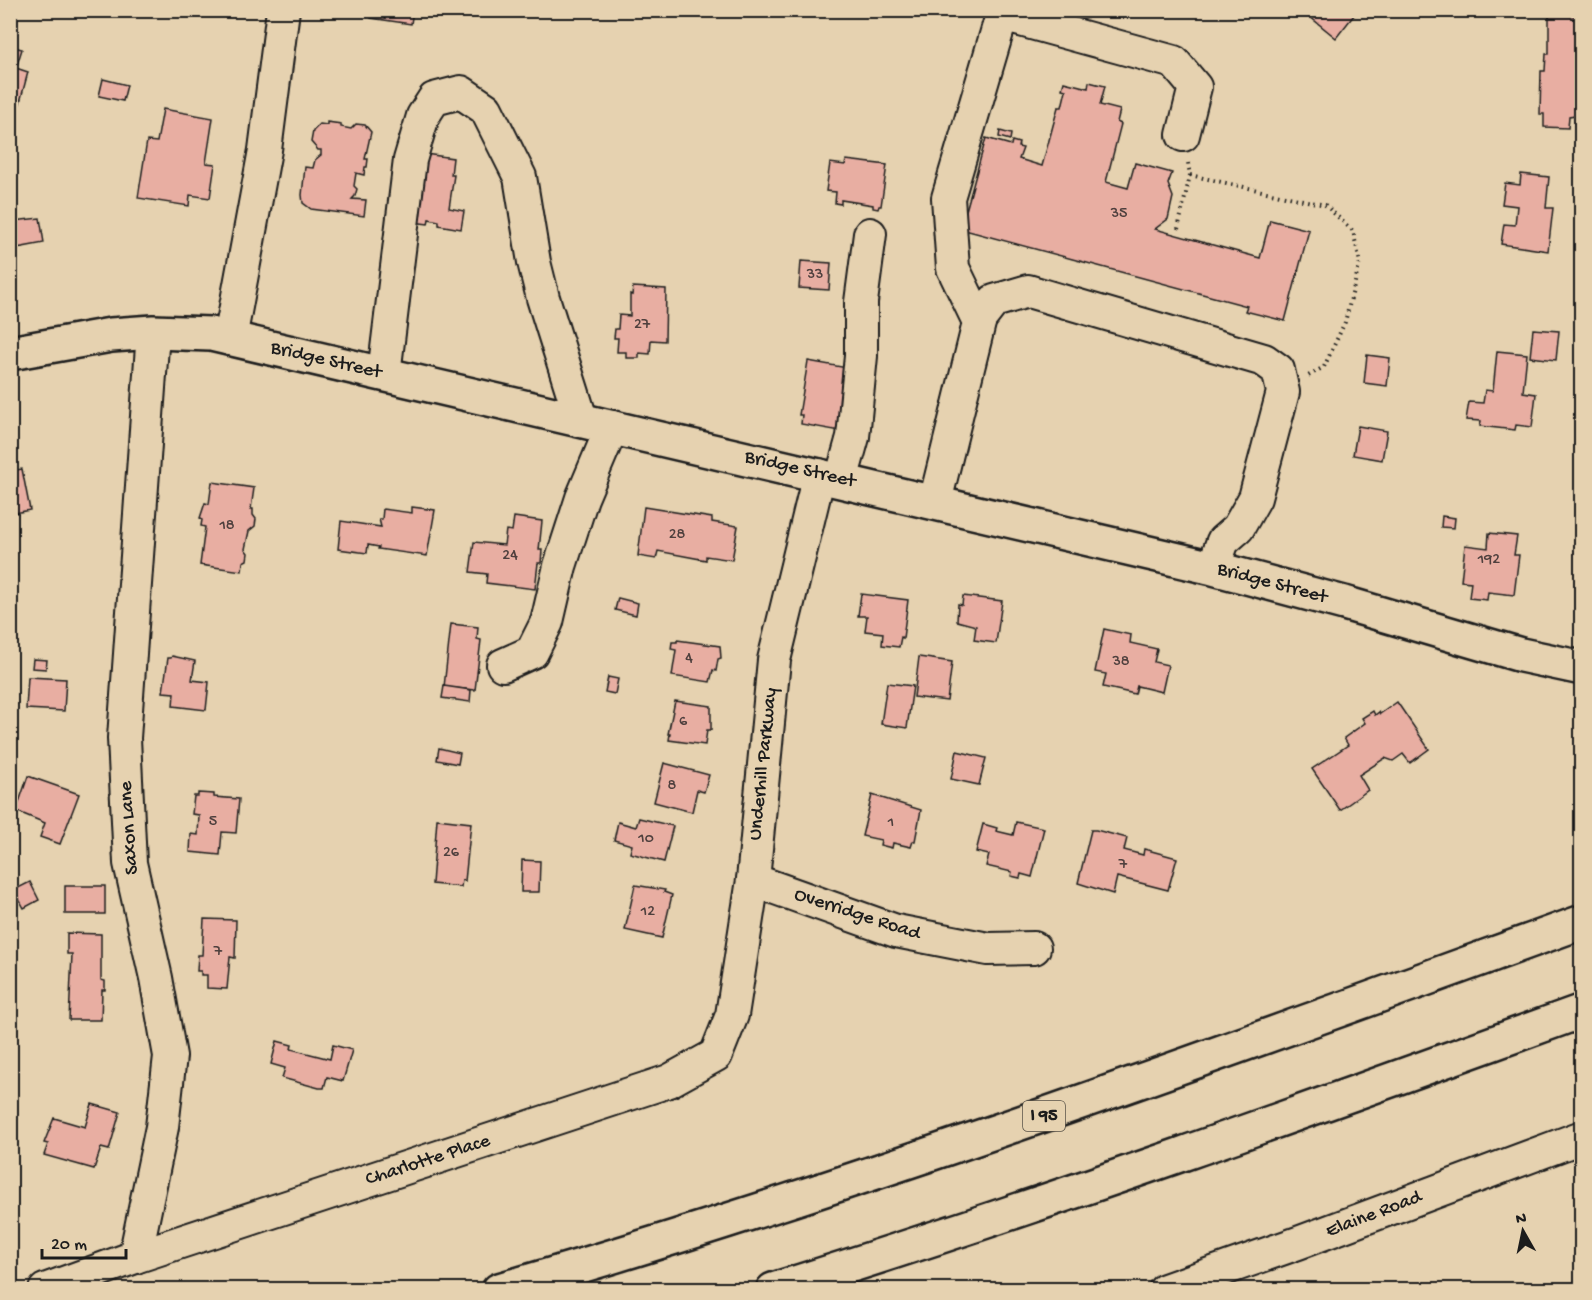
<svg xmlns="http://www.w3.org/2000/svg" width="1592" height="1300" font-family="'Gochi Hand',sans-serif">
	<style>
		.building { fill: #e8aea2; stroke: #1c1c1c; stroke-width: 1.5 }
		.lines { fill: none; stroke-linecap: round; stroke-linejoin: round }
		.minor-casing { stroke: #1c1c1c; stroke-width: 36 }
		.major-casing { stroke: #1c1c1c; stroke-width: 38 }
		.highway-casing { stroke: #1c1c1c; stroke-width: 38 }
		.path { stroke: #1c1c1c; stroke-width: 4; stroke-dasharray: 1.5 4.5; stroke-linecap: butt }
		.minor { stroke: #e6d2b0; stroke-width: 32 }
		.major { stroke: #e6d2b0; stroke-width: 33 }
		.highway { stroke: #e6d2b0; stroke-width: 33 }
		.labels { text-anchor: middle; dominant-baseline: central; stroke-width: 6; stroke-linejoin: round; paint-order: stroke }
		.number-label { font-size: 16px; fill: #4f403e }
		.shield { fill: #e6d2b0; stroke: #595348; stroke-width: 1.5 }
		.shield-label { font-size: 18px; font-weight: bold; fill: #1c1c1c }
		.street-label { font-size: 20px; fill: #1c1c1c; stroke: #e6d2b0 }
	</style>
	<rect width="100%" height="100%" fill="#e6d2b0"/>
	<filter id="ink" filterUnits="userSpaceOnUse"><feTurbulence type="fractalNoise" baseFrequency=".0167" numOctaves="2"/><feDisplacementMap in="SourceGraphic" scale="12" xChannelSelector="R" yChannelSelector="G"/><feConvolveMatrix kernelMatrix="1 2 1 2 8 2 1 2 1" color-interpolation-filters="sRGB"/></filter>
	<g filter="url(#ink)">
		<g class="building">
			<polygon points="372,10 413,10 411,24 371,18"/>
			<polygon points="1313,10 1358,10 1336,38 1309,16"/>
			<polygon points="1549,15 1582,16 1582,45 1576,45 1576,56 1582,56 1582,114 1569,116 1568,128 1544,127 1544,114 1540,114 1541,71 1545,71 1546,54 1549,54"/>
			<polygon points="10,46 22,49 16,68 28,72 19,106 10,104"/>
			<polygon points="103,79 127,85 123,101 99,96"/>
			<polygon points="1064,82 1088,88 1089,82 1105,86 1100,105 1120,110 1117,122 1121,124 1106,182 1128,188 1135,163 1172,173 1168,184 1173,197 1168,219 1155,229 1260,258 1270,220 1309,230 1285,321 1245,311 1247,306 961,229 986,138 1011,145 1012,141 1019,143 1018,147 1023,148 1019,159 1042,166 1058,107 1062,107 1066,90 1062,89"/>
			<polygon points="163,109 213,118 206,163 215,164 210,198 190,195 189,206 138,198 147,141 157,142"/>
			<polygon points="327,122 341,124 341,127 351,129 356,124 365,125 371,132 365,159 368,159 367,167 365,167 364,175 356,173 354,186 357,189 355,196 352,199 366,200 364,216 311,209 303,203 302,195 305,167 313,168 315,160 321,155 321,150 318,150 311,142 313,131 320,124 327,125"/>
			<polygon points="1000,131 1011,134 1010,140 999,137"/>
			<polygon points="425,154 453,158 451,175 454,175 449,208 464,211 461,229 439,225 439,221 429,219 428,224 413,222"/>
			<polygon points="846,160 887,165 881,206 879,206 878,209 873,208 873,205 841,200 841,204 835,203 836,192 826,191 830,163 845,165"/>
			<polygon points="1521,174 1549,177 1546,208 1553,208 1548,251 1501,244 1504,224 1515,225 1517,206 1502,204 1505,183 1520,185"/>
			<polygon points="40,218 44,243 17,248 13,221"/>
			<polygon points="801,261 831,263 829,290 799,288"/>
			<polygon points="633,287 666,289 665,341 651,340 650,354 639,353 639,358 626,358 626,352 617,352 618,338 614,338 615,329 618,329 619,315 630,316 630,294 632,295"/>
			<polygon points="1533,329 1559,331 1556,360 1530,357"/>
			<polygon points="1497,351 1527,354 1523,392 1536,394 1532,427 1516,425 1515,430 1480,426 1481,421 1466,420 1469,402 1483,403 1485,390 1493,391"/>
			<polygon points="1367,355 1390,358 1387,386 1364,383"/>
			<polygon points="808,361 853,369 840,431 801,424 802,415 799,415"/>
			<polygon points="1358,426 1387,431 1382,460 1353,455"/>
			<polygon points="22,469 30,510 10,514 10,471"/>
			<polygon points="212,482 254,488 251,509 253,509 253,515 256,519 255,526 249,531 245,549 248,553 247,560 243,562 242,571 200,565 205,527 201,526 202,520 200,518 205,503 209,504"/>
			<polygon points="412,507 435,510 427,556 378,549 379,547 368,545 367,553 338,549 341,521 381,527 379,519 382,519 383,509 412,513"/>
			<polygon points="644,507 712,518 712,522 738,526 732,560 706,556 706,560 658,551 656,559 638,556"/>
			<polygon points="1442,516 1455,518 1454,528 1441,527"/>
			<polygon points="514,517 542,521 539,550 542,550 541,563 538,563 535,589 486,583 487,574 470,572 474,542 504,545 506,530 512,531"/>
			<polygon points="1489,533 1517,536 1514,555 1519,555 1514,595 1488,592 1487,600 1469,598 1471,582 1461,581 1465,545 1488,548"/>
			<polygon points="861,594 908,600 903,638 901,637 899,647 882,645 883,633 865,631 867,616 858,616"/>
			<polygon points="963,596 1002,601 996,643 974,640 976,626 957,621 958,604 962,605"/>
			<polygon points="618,598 638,603 636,615 615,610"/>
			<polygon points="451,624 478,627 477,639 481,640 475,690 444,687"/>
			<polygon points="1104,629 1131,635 1130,643 1157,649 1154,662 1168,665 1162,692 1137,686 1135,694 1103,687 1106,674 1095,672"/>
			<polygon points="677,640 720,646 721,658 718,659 716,671 713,670 710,682 672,676 676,650 671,649 672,642 677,642"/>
			<polygon points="172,656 195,661 192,680 209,682 206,710 173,706 174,693 163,692 168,658 171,658"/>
			<polygon points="919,657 952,662 947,701 914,697"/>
			<polygon points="33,659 47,660 46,669 32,668"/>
			<polygon points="28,677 66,679 64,711 26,709"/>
			<polygon points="608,677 618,679 615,694 605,692"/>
			<polygon points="887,683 913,686 907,728 881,724"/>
			<polygon points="444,686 471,690 470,702 442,698"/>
			<polygon points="675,701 711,706 711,730 707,730 705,745 669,740 670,734 668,734"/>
			<polygon points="1397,702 1429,749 1410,763 1403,754 1393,761 1385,758 1359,775 1368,790 1340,810 1312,769 1348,745 1344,738 1365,723 1362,718 1373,711 1375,715 1379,712 1380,714"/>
			<polygon points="439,748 460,753 458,764 437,760"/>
			<polygon points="957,751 986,758 979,785 951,779"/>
			<polygon points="664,763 709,775 704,792 697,790 692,812 654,802"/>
			<polygon points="28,776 79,794 60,844 40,837 45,823 16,811"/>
			<polygon points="198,793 214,794 214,797 239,799 236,833 222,832 220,855 190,852 191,834 198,835 199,815 192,814 194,796 198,796"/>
			<polygon points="872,795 921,810 915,841 913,841 911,847 893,843 892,848 880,845 881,840 862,836"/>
			<polygon points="639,818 673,826 664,862 630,853 632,845 614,840 618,822 636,827"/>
			<polygon points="437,819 471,823 465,881 462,880 461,887 432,884"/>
			<polygon points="1016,822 1044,828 1032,877 1021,874 1020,878 1011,876 1012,872 986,866 989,855 976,852 983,824 997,828 996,831 1013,835"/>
			<polygon points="1091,830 1096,830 1127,838 1124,850 1143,855 1144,849 1177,858 1168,890 1117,877 1113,894 1078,883"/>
			<polygon points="522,860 540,861 539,892 521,892"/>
			<polygon points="30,882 39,900 24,908 14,890"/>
			<polygon points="635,885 665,890 664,892 672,895 662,938 625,930"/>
			<rect x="65" y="886" width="40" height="28"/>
			<polygon points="204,919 236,920 235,958 230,957 227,989 207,988 207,975 201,975 201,971 197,971 198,955 202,955"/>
			<polygon points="67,933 101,934 101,980 105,981 105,990 102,990 101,1020 69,1020 72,954 67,954"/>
			<polygon points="277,1041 292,1045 291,1049 330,1059 333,1045 352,1050 343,1081 327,1077 324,1088 319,1088 282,1078 285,1068 271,1064"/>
			<polygon points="92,1104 120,1112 109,1150 101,1148 94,1169 44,1155 48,1144 44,1143 54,1118 85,1127"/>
		</g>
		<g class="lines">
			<defs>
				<g id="minor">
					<polyline points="979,322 953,268 948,198 1002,15 1174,62 1195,87 1183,135"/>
					<polyline points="230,339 265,150 283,10"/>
					<polyline points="384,374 410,160 423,116 434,99 461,92 486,109 520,177 534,262 543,298 581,419"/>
					<polyline points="841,480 853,437 861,356 861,302 870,234"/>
					<polyline points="935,502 980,319 994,301 1028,291 1264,360 1278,370 1283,392 1255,498 1238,528 1223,541 1213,568"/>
					<polyline points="503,665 532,652 547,622 560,566 582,498 612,427"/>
					<polyline points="753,880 896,931 988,949 1034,948"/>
					<polyline points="135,1257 162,1127 170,1056 156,978 130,863 124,738 153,332"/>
					<polyline points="45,1290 135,1257 669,1081 716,1055 732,1015 753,880 774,660 819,475"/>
					<polyline points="1165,1290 1298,1243 1582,1137"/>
				</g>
				<polyline id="major" points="10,353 111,335 153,332 211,334 1213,568 1344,603 1521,655 1582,668"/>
				<g id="highway">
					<path d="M499 1290C866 1184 1223 1052 1582 922"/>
					<path d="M773 1290C1046 1205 1314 1108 1582 1011"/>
				</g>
			</defs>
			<use href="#minor" class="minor-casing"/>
			<use href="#major" class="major-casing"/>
			<use href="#highway" class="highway-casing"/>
			<g class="path">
				<polyline points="1190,175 1325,205 1353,231 1360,262 1345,322 1324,367 1308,376"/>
				<polyline points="1178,229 1190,175 1188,162"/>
			</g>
			<use href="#minor" class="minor"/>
			<use href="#major" class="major"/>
			<use href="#highway" class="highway"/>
		</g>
	</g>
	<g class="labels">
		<g class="number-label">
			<text x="1119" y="214">35</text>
			<text x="815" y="275">33</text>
			<text x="642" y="325">27</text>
			<text x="227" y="526">18</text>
			<text x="677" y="535">28</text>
			<text x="510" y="556">24</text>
			<text x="1489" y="560">192</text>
			<text x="689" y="659">4</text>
			<text x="1121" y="662">38</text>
			<text x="683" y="722">6</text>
			<text x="672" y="786">8</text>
			<text x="213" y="822">5</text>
			<text x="891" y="823">1</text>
			<text x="646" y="839">10</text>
			<text x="451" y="853">26</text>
			<text x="1123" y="865">7</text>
			<text x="648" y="912">12</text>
			<text x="218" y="952">7</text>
		</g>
		<rect class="shield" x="1023" y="1101" width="42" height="30" rx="4.5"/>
		<g class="shield-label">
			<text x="1044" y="1116">I 95</text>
		</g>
		<g class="street-label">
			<text transform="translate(326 361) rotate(13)">Bridge Street</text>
			<text transform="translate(800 470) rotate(13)">Bridge Street</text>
			<text transform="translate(1272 584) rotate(15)">Bridge Street</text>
			<text transform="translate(764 764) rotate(-84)">Underhill Parkway</text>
			<text transform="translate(130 828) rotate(-94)">Saxon Lane</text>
			<text transform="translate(857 915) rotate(18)">Overridge Road</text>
			<text transform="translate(428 1161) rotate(-18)">Charlotte Place</text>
			<text transform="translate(1374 1215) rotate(-21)">Elaine Road</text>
		</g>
	</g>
	<rect width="1592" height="1300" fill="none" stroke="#e6d2b0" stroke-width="36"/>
	<rect x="18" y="18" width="1556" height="1264" fill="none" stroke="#1c1c1c" stroke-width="2" filter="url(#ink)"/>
	<g transform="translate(1523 1231) rotate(351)" stroke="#e6d2b0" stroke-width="4.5" paint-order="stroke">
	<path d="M0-4.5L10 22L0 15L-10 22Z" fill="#1c1c1c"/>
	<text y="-9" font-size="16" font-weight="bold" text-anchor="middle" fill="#1c1c1c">N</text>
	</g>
	<path d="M42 1249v9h84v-9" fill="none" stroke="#1c1c1c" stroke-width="3"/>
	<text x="51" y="1249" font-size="18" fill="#1c1c1c" stroke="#e6d2b0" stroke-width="4.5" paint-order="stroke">20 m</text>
</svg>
